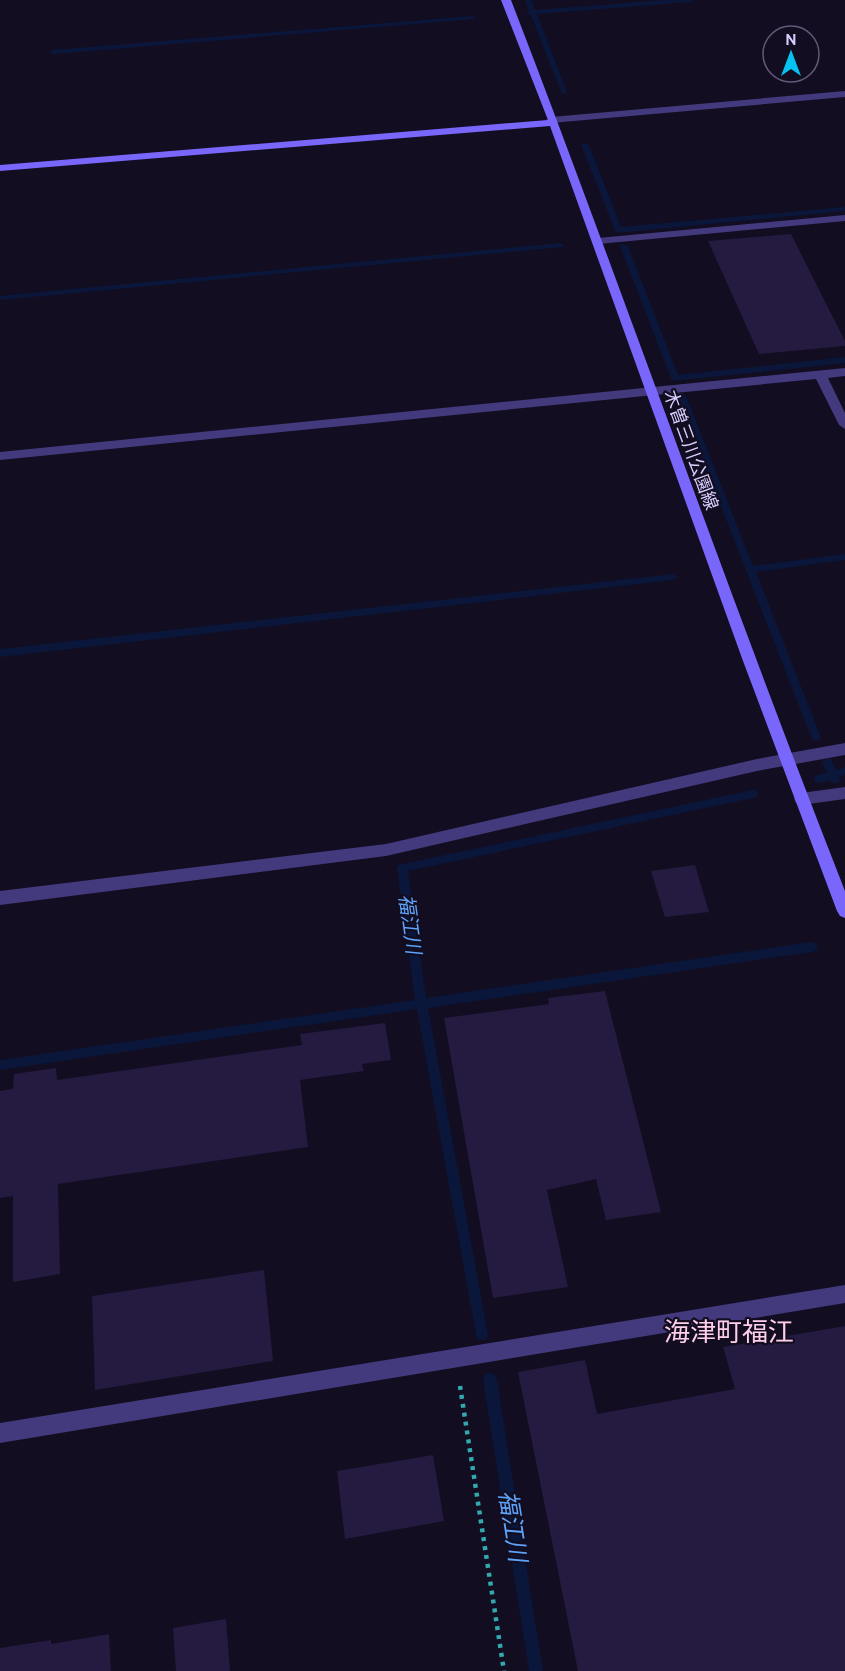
<svg xmlns="http://www.w3.org/2000/svg" width="845" height="1671" font-family="Cabin,'Noto Sans JP',sans-serif">
	<style>
		.lines { fill: none; stroke-linecap: round; stroke-linejoin: round }
		.stream { fill: #0a173b; fill-rule: evenodd }
		.building { fill: #251a40 }
		.path { stroke: #31a9ae; stroke-width: 4.5; stroke-dasharray: 4 5; stroke-linecap: butt }
		.street { fill: #43397d; fill-rule: evenodd }
		.secondary { fill: #7966fb; fill-rule: evenodd }
		.labels { text-anchor: middle; dominant-baseline: central; stroke-width: 4.5; stroke-linejoin: round; paint-order: stroke }
		.street-label { font-size: 18px; fill: #d7cdfe; stroke: #120d20 }
		.water-label { font-size: 20px; font-style: italic; fill: #5ea3fb; stroke: #120d20 }
		.near-water-label { font-size: 24px; font-style: italic; fill: #5ea3fb; stroke: #120d20 }
		.near-quarter-label { font-size: 26px; fill: #fecfe8; stroke: #120d20 }
	</style>
	<rect width="100%" height="100%" fill="#120d20"/>
	<g class="lines">
		<g class="stream">
			<polygon points="525,0 531,0 535,10 666,0 693,0 690,2 537,14 567,92 564,94 561,92 531,15 525,13 529,11"/>
			<polygon points="473,16 475,17 475,19 53,54 50,52 53,50"/>
			<polygon points="585,143 589,145 621,227 845,207 845,211 616,233 581,145"/>
			<polygon points="560,243 564,245 563,247 0,300 0,296"/>
			<polygon points="621,244 628,246 678,375 845,357 845,363 672,381 620,246"/>
			<polygon points="682,393 686,396 753,566 845,554 845,560 756,572 821,737 820,740 812,740 811,737 678,396"/>
			<polygon points="673,574 678,577 673,580 0,657 0,649"/>
			<polygon points="827,758 831,759 836,770 845,767 845,775 839,777 840,780 839,783 831,783 830,780 819,783 815,782 814,779 815,776 827,773 822,762"/>
			<polygon points="753,790 757,791 758,794 757,797 753,798 408,871 426,998 812,942 816,944 818,947 816,950 812,952 428,1008 488,1334 487,1339 482,1340 477,1339 476,1334 417,1009 0,1070 0,1060 415,1000 397,868 398,865"/>
			<polygon points="490,1373 495,1375 497,1380 543,1671 529,1671 483,1380 485,1375"/>
		</g>
	</g>
	<g class="building">
		<polygon points="791,234 845,341 845,346 759,354 708,241"/>
		<polygon points="695,865 709,912 665,917 651,871"/>
		<polygon points="605,991 661,1212 606,1220 596,1179 547,1190 568,1287 493,1298 444,1018 549,1004 548,998"/>
		<polygon points="385,1023 391,1060 362,1064 364,1071 300,1080 308,1147 58,1184 60,1274 13,1282 13,1196 0,1198 0,1091 13,1089 14,1074 56,1068 57,1080 302,1045 300,1034"/>
		<polygon points="264,1270 273,1361 95,1390 92,1296"/>
		<polygon points="845,1326 845,1671 578,1671 518,1372 585,1360 597,1414 735,1389 723,1347"/>
		<polygon points="433,1455 444,1521 345,1539 337,1471"/>
		<polygon points="226,1619 230,1671 176,1671 173,1628"/>
		<polygon points="109,1634 111,1671 0,1671 0,1648 51,1640 51,1644"/>
	</g>
	<g class="lines">
		<polyline class="path" points="460,1386 504,1671"/>
		<g class="street">
			<polygon points="845,91 845,97 551,123 546,120 551,117"/>
			<polygon points="845,215 845,221 598,244 593,241 598,238"/>
			<polygon points="845,368 845,376 828,378 845,413 845,429 839,425 816,379 0,460 0,452"/>
			<polygon points="845,743 845,755 757,771 386,856 0,905 0,891 386,844 757,759"/>
			<polygon points="845,787 845,799 801,805 796,803 794,799 796,795 801,793"/>
			<polygon points="845,1285 845,1303 0,1443 0,1423"/>
		</g>
		<path class="secondary" d="M501 0H511C625 296 729 596 845 891V918L840 916 837 911 743 661 550 126 0 171V165L548 120Z"/>
	</g>
	<g class="labels">
		<g class="street-label">
			<text transform="translate(691 450) rotate(70)">木曽三川公園線</text>
		</g>
		<g class="water-label">
			<text transform="translate(410 924) rotate(82)">福江川</text>
		</g>
		<g class="near-water-label">
			<text transform="translate(513 1526) rotate(81)">福江川</text>
		</g>
		<g class="near-quarter-label">
			<text x="729" y="1332">海津町福江</text>
		</g>
	</g>
	<g transform="translate(791 54)"><circle r="28" fill="#120d20" stroke="#615a79" stroke-width="1.5"/>
	<path d="M0-4.5L10 22L0 15L-10 22Z" fill="#06c2f1"/>
	<text y="-9" font-size="16" font-weight="bold" text-anchor="middle" fill="#d7cdfe">N</text>
	</g>
</svg>
